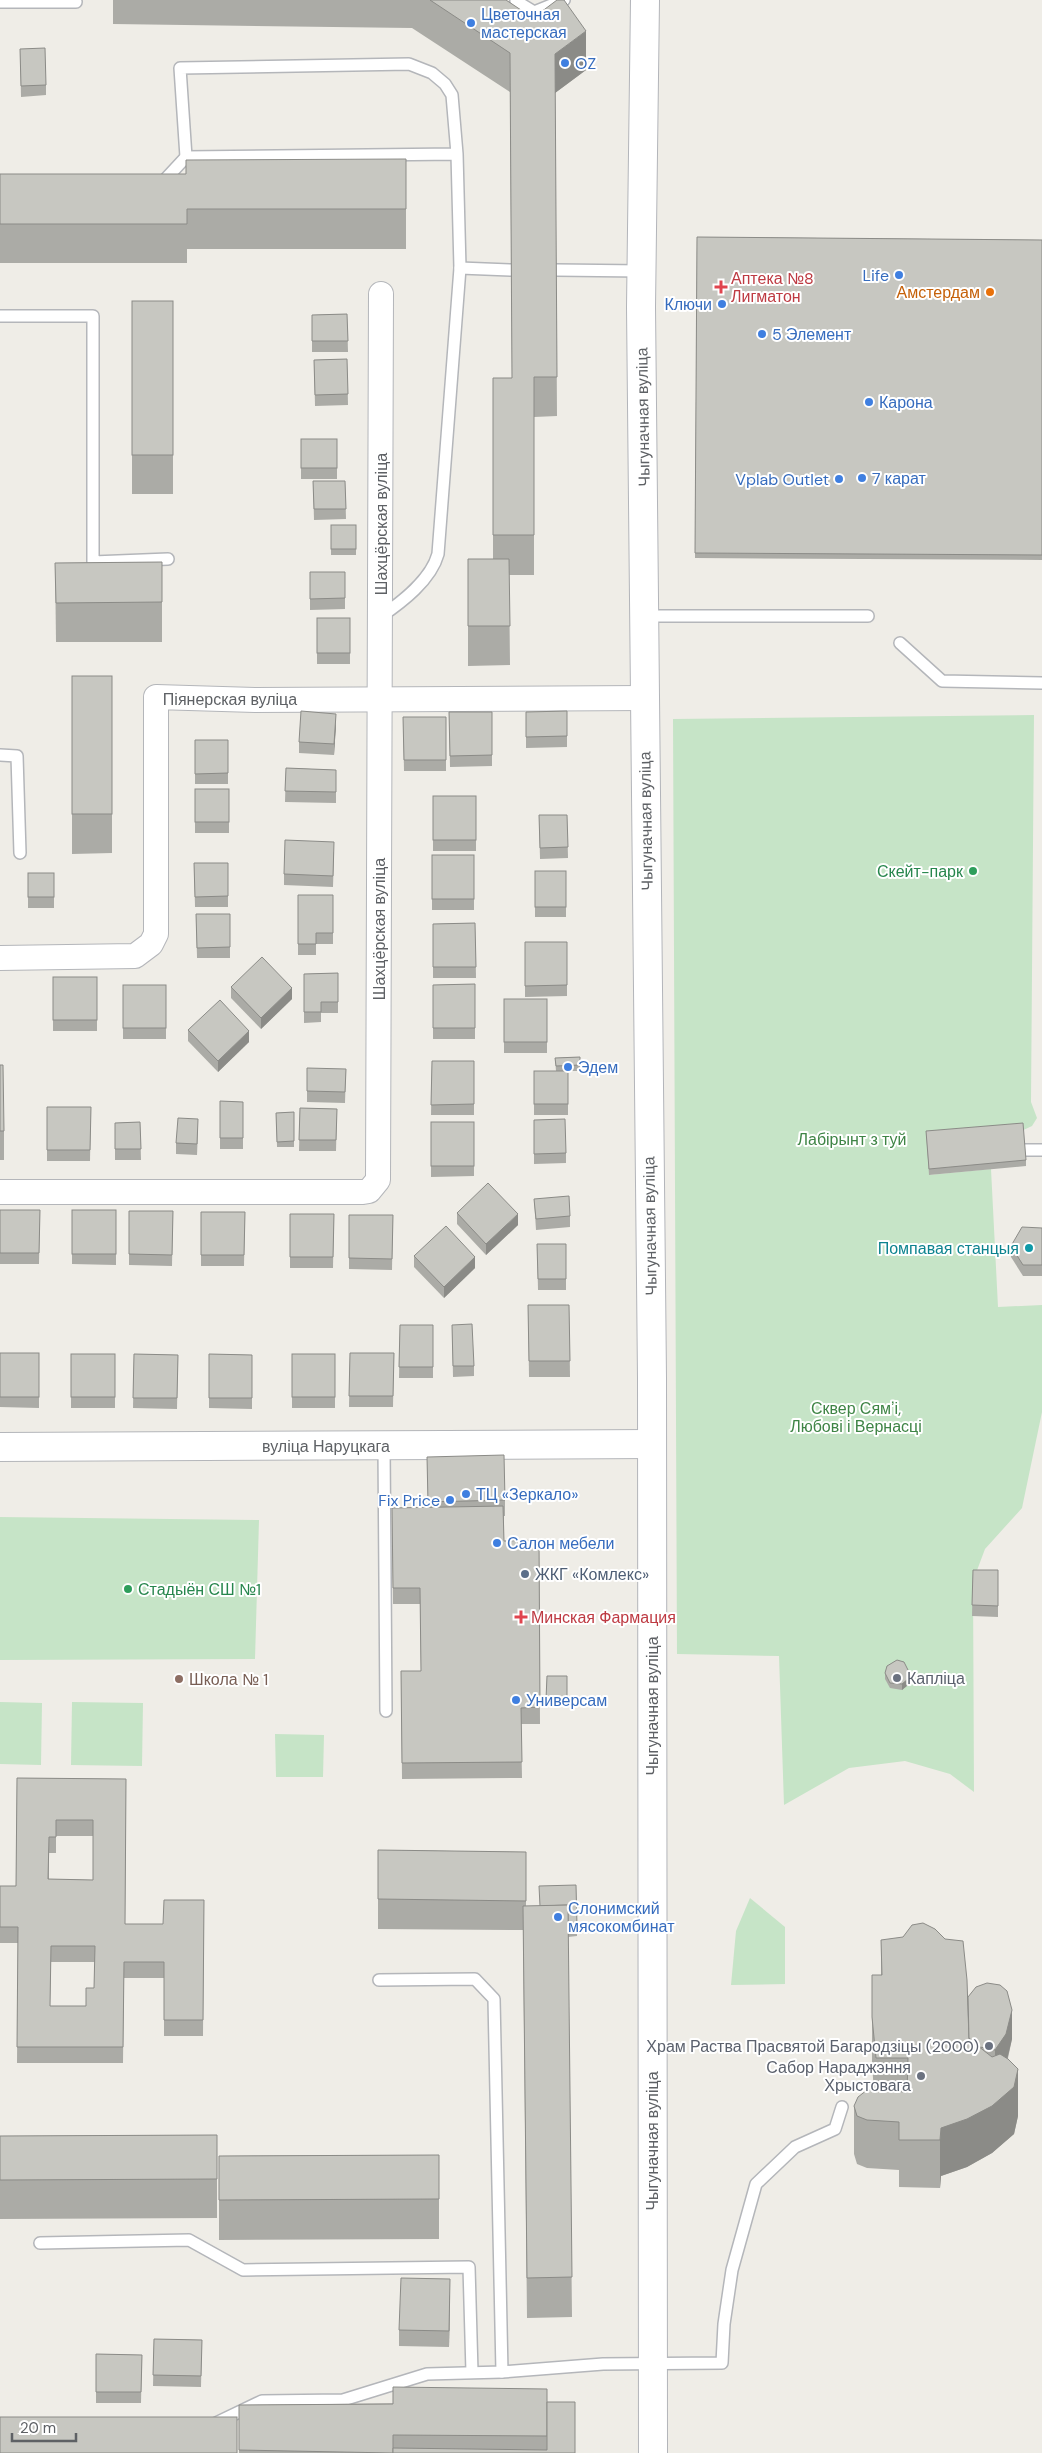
<svg xmlns="http://www.w3.org/2000/svg" width="1042" height="2453" font-family="'DM Sans',sans-serif">
	<style>
		.green { fill: #c6e4c7 }
		.lines { fill: none; stroke-linecap: round; stroke-linejoin: round }
		.service-casing { stroke: #b4b6ba; stroke-width: 14 }
		.minor-casing { stroke: #b4b6ba; stroke-width: 26 }
		.tertiary-casing { stroke: #b4b6ba; stroke-width: 30 }
		.secondary-casing { stroke: #b3b5ba; stroke-width: 30 }
		.service { stroke: #fff; stroke-width: 11 }
		.minor { stroke: #fff; stroke-width: 24 }
		.tertiary { stroke: #fff; stroke-width: 28 }
		.secondary { stroke: #fff; stroke-width: 28 }
		.wall { fill: #ababa6; fill-rule: evenodd }
		.shaded-wall { fill: #8b8b87 }
		.building { fill: #c7c7c1; stroke: #8b8b87; fill-rule: evenodd }
		.shop-dot { fill: #3f7fe0; stroke: #fff; stroke-width: 2 }
		.health-dot { fill: #e0444e; stroke: #fff; stroke-width: 2 }
		.food-dot { fill: #e8710a; stroke: #fff; stroke-width: 2 }
		.leisure-dot { fill: #2e9e5b; stroke: #fff; stroke-width: 2 }
		.culture-dot { fill: #0f9aa8; stroke: #fff; stroke-width: 2 }
		.service-dot { fill: #5c6f8a; stroke: #fff; stroke-width: 2 }
		.worship-dot { fill: #6b7280; stroke: #fff; stroke-width: 2 }
		.education-dot { fill: #8d6e63; stroke: #fff; stroke-width: 2 }
		.labels { text-anchor: middle; dominant-baseline: central; stroke-width: 4; stroke-linejoin: round; paint-order: stroke }
		.shop-label { font-size: 16px; fill: #366cbe; stroke: #fff; text-anchor: start }
		.health-label { font-size: 16px; fill: #be3a42; stroke: #fff; text-anchor: start }
		.food-label { font-size: 16px; fill: #c56008; stroke: #fff; text-anchor: end }
		.street-label { font-size: 16px; fill: #5e6165; stroke: #fff }
		.leisure-label { font-size: 16px; fill: #27864d; stroke: #fff; text-anchor: end }
		.park-label { font-size: 16px; fill: #3e8445; stroke: #fff }
		.culture-label { font-size: 16px; fill: #0d838f; stroke: #fff; text-anchor: end }
		.service-label { font-size: 16px; fill: #4e5e75; stroke: #fff; text-anchor: start }
		.worship-label { font-size: 16px; fill: #5b616d; stroke: #fff; text-anchor: end }
		.education-label { font-size: 16px; fill: #785e54; stroke: #fff; text-anchor: start }
	</style>
	<rect width="100%" height="100%" fill="#efede7"/>
	<g class="green">
		<polygon points="1034,715 1031,1102 1037,1118 1032,1126 929,1175 991,1169 998,1307 1042,1305 1042,1412 1022,1508 985,1549 973,1581 974,1792 950,1774 905,1761 849,1768 784,1805 779,1656 677,1654 673,719"/>
		<polygon points="0,1517 259,1520 255,1659 0,1660"/>
		<polygon points="0,1702 42,1703 41,1765 0,1764"/>
		<polygon points="72,1702 143,1703 142,1766 71,1765"/>
		<polygon points="275,1734 324,1735 323,1777 276,1777"/>
		<polygon points="750,1898 785,1927 785,1984 731,1985 736,1931"/>
	</g>
	<g class="lines">
		<defs>
			<g id="service">
				<polyline points="516,1 534,12 564,0"/>
				<polyline points="0,2 76,2"/>
				<polyline points="160,185 186,157"/>
				<polyline points="460,268 511,270"/>
				<polyline points="556,270 642,271"/>
				<polyline points="0,316 93,316 93,562 168,559"/>
				<polyline points="646,616 868,616"/>
				<path d="M380 617C402 602 431 580 438 554L460 268 457 154 452 95 445 84 432 73 409 64 180 68 186 157 457 154"/>
				<polyline points="900,643 942,681 1042,683"/>
				<polyline points="0,755 17,756 20,853"/>
				<polyline points="1025,1150 1042,1150"/>
				<polyline points="384,1446 386,1711"/>
				<polyline points="379,1980 475,1979 494,1999 502,2372"/>
				<polyline points="40,2243 189,2240 243,2270 469,2267 472,2372"/>
				<polyline points="216,2423 262,2401 343,2400 427,2374 502,2372 603,2364 722,2363 724,2324 732,2270 756,2184 795,2147 835,2129 842,2107"/>
			</g>
			<g id="minor">
				<polyline points="0,958 135,956 151,944 156,934 156,697 255,700 645,698"/>
				<polyline points="0,1192 363,1192 369,1191 378,1180 381,294"/>
			</g>
			<polyline id="tertiary" points="0,1447 652,1444"/>
			<polyline id="secondary" points="645,0 641,307 652,1378 653,2453"/>
		</defs>
		<use href="#service" class="service-casing"/>
		<use href="#minor" class="minor-casing"/>
		<use href="#tertiary" class="tertiary-casing"/>
		<use href="#secondary" class="secondary-casing"/>
		<use href="#service" class="service"/>
		<use href="#minor" class="minor"/>
		<use href="#tertiary" class="tertiary"/>
		<use href="#secondary" class="secondary"/>
	</g>
	<g class="wall">
		<polygon points="113,0 506,0 586,70 555,93 557,416 534,417 534,575 509,575 510,665 468,666 468,559 493,559 493,378 512,378 510,92 412,28 113,24"/>
		<polygon points="20,49 46,85 46,95 21,97"/>
		<polygon points="406,159 406,249 187,249 187,263 0,263 0,174 186,174"/>
		<polygon points="697,237 1042,240 1042,560 695,558"/>
		<rect x="132" y="301" width="41" height="193"/>
		<polygon points="347,314 348,352 312,352 312,315"/>
		<polygon points="347,359 348,405 315,406 314,360"/>
		<rect x="301" y="439" width="36" height="40"/>
		<polygon points="313,481 345,481 346,519 314,520"/>
		<rect x="331" y="525" width="25" height="30"/>
		<polygon points="162,562 162,642 56,642 55,563"/>
		<polygon points="310,572 345,572 345,609 310,610"/>
		<rect x="317" y="618" width="33" height="46"/>
		<polygon points="72,676 112,676 112,853 72,854"/>
		<polygon points="567,711 567,747 526,748 526,712"/>
		<polygon points="449,712 492,712 492,766 450,767"/>
		<polygon points="403,717 446,717 446,771 404,771"/>
		<polygon points="336,725 334,755 299,753 299,742"/>
		<rect x="195" y="740" width="33" height="44"/>
		<polygon points="286,768 336,770 336,803 285,802"/>
		<rect x="195" y="789" width="34" height="44"/>
		<rect x="433" y="796" width="43" height="55"/>
		<polygon points="539,815 567,815 568,858 540,859"/>
		<polygon points="334,852 333,887 284,885 284,874"/>
		<rect x="432" y="855" width="42" height="55"/>
		<polygon points="194,863 228,863 228,907 195,907"/>
		<rect x="535" y="871" width="31" height="46"/>
		<rect x="28" y="873" width="26" height="35"/>
		<polygon points="298,895 333,895 333,944 316,944 316,955 298,955"/>
		<polygon points="196,914 230,914 230,958 197,958"/>
		<polygon points="475,923 476,978 433,978 433,924"/>
		<polygon points="525,942 567,942 567,996 525,997"/>
		<polygon points="338,973 338,1013 321,1013 321,1022 304,1023 304,974"/>
		<rect x="53" y="977" width="44" height="54"/>
		<polygon points="475,984 475,1039 433,1039 433,985"/>
		<rect x="123" y="985" width="43" height="54"/>
		<polygon points="231,987 292,999 261,1029 231,998"/>
		<rect x="504" y="999" width="43" height="54"/>
		<polygon points="188,1030 249,1042 218,1072 188,1041"/>
		<polygon points="580,1057 580,1071 568,1071 568,1115 534,1115 534,1071 556,1071 555,1058"/>
		<polygon points="432,1061 474,1061 474,1115 431,1115"/>
		<polygon points="0,1065 4,1131 4,1160 0,1160"/>
		<polygon points="346,1069 345,1103 307,1102 307,1091"/>
		<polygon points="220,1101 243,1102 243,1149 220,1149"/>
		<polygon points="47,1107 91,1107 90,1161 47,1161"/>
		<polygon points="300,1108 337,1109 336,1151 299,1151"/>
		<polygon points="294,1112 294,1147 277,1147 276,1113"/>
		<polygon points="534,1120 566,1153 566,1163 534,1164"/>
		<polygon points="140,1122 141,1160 115,1160 115,1123"/>
		<polygon points="431,1122 474,1122 474,1176 431,1177"/>
		<polygon points="198,1130 197,1155 176,1154 176,1143"/>
		<polygon points="926,1131 1026,1160 1026,1166 929,1175"/>
		<polygon points="534,1199 570,1216 570,1227 536,1230"/>
		<polygon points="0,1210 40,1210 39,1264 0,1264"/>
		<polygon points="72,1210 116,1210 116,1265 72,1264"/>
		<polygon points="129,1211 173,1211 172,1266 129,1265"/>
		<polygon points="201,1212 245,1212 244,1266 201,1266"/>
		<polygon points="457,1213 518,1225 486,1255 457,1224"/>
		<polygon points="290,1214 334,1214 333,1268 290,1268"/>
		<polygon points="349,1215 393,1215 392,1270 349,1269"/>
		<polygon points="1042,1228 1042,1276 1023,1276 1011,1257 1011,1246"/>
		<polygon points="537,1244 566,1244 566,1290 538,1290"/>
		<polygon points="414,1256 475,1268 444,1298 414,1267"/>
		<polygon points="528,1305 569,1305 570,1377 529,1377"/>
		<polygon points="400,1325 433,1325 433,1378 399,1378"/>
		<polygon points="452,1325 474,1366 474,1376 453,1377"/>
		<polygon points="0,1353 39,1353 39,1408 0,1407"/>
		<polygon points="350,1353 394,1353 393,1407 349,1407"/>
		<rect x="71" y="1354" width="44" height="54"/>
		<polygon points="134,1354 178,1355 177,1409 133,1408"/>
		<polygon points="209,1354 252,1355 252,1409 209,1408"/>
		<rect x="292" y="1354" width="43" height="54"/>
		<polygon points="427,1457 505,1500 505,1516 504,1516 504,1541 539,1540 540,1724 521,1724 522,1778 402,1779 401,1671 421,1671 420,1604 393,1604 392,1508 428,1507"/>
		<polygon points="973,1570 998,1570 998,1617 972,1616"/>
		<polygon points="885,1673 909,1677 908,1685 902,1690 890,1688 885,1679"/>
		<polygon points="547,1676 567,1676 567,1705 546,1704"/>
		<path d="M17 1778 126 1779 125 1924H163L204 1900 203 2036H164V1978H124L123 2063H17L18 1943H0V1886H16ZM56 1836H93V1880L49 1879V1853H56ZM51 1962H95L94 1988 86 2006H50Z"/>
		<polygon points="378,1850 526,1852 526,1906 540,1906 576,1885 577,1936 568,1937 572,2317 527,2318 523,1930 378,1929"/>
		<polygon points="881,1940 968,1997 1012,2039 1008,2058 1018,2116 1014,2134 992,2153 967,2167 941,2176 940,2188 899,2187 899,2170 867,2168 857,2164 854,2154 854,2106 874,2091 872,2065 872,2017 881,1975"/>
		<polygon points="217,2135 217,2218 0,2219 0,2136"/>
		<polygon points="439,2155 439,2239 219,2240 219,2156"/>
		<polygon points="450,2295 449,2347 399,2346 399,2330"/>
		<polygon points="154,2339 202,2340 201,2387 153,2386"/>
		<polygon points="96,2354 142,2355 141,2403 96,2403"/>
		<polygon points="547,2402 575,2453 239,2453 239,2405"/>
	</g>
	<g class="shaded-wall">
		<polygon points="586,31 586,70 555,93 555,54"/>
		<polygon points="336,714 336,725 334,755 334,744"/>
		<polygon points="292,988 292,999 261,1029 261,1018"/>
		<polygon points="249,1031 249,1042 218,1072 218,1061"/>
		<polygon points="518,1214 518,1225 486,1255 486,1244"/>
		<polygon points="475,1257 475,1268 444,1298 444,1287"/>
		<polygon points="909,1672 909,1677 908,1685 902,1690 902,1684"/>
		<polygon points="1012,2010 1012,2039 1006,2064 995,2080 995,2050"/>
		<polygon points="1018,2069 1018,2116 1014,2134 992,2153 967,2167 941,2176 940,2188 940,2140 941,2128"/>
		<polygon points="450,2279 450,2295 449,2347 449,2331"/>
	</g>
	<g class="building">
		<polygon points="430,0 506,0 533,18 557,0 564,0 586,31 555,54 557,377 534,377 534,535 493,535 493,378 512,378 510,53"/>
		<polygon points="45,48 46,85 21,86 20,49"/>
		<polygon points="406,159 406,209 187,209 187,224 0,224 0,174 186,174 186,160"/>
		<polygon points="697,237 1042,240 1042,555 695,553"/>
		<rect x="132" y="301" width="41" height="154"/>
		<polygon points="347,314 348,341 312,341 312,315"/>
		<polygon points="347,359 348,394 315,395 314,360"/>
		<rect x="301" y="439" width="36" height="29"/>
		<polygon points="313,481 345,481 346,509 314,509"/>
		<rect x="331" y="525" width="25" height="24"/>
		<polygon points="468,559 509,559 510,626 468,626"/>
		<polygon points="162,562 162,602 56,603 55,563"/>
		<polygon points="310,572 345,572 345,598 310,599"/>
		<rect x="317" y="618" width="33" height="35"/>
		<rect x="72" y="676" width="40" height="138"/>
		<polygon points="301,711 336,714 334,744 299,742"/>
		<polygon points="567,711 567,736 526,737 526,712"/>
		<polygon points="449,712 492,712 492,755 450,756"/>
		<polygon points="403,717 446,717 446,760 404,760"/>
		<polygon points="195,740 228,740 228,773 195,774"/>
		<polygon points="286,768 336,770 336,792 285,791"/>
		<rect x="195" y="789" width="34" height="33"/>
		<rect x="433" y="796" width="43" height="44"/>
		<polygon points="539,815 567,815 568,847 540,848"/>
		<polygon points="285,840 334,842 333,876 284,874"/>
		<rect x="432" y="855" width="42" height="44"/>
		<polygon points="194,863 228,863 228,896 195,897"/>
		<rect x="535" y="871" width="31" height="36"/>
		<rect x="28" y="873" width="26" height="24"/>
		<polygon points="298,895 333,895 333,933 316,933 316,944 298,944"/>
		<polygon points="196,914 230,914 230,947 197,948"/>
		<polygon points="475,923 476,967 433,967 433,924"/>
		<polygon points="525,942 567,942 567,985 525,986"/>
		<polygon points="262,957 292,988 261,1018 231,987"/>
		<polygon points="338,973 338,1002 321,1002 321,1012 304,1012 304,974"/>
		<rect x="53" y="977" width="44" height="43"/>
		<polygon points="475,984 475,1028 433,1028 433,985"/>
		<rect x="123" y="985" width="43" height="43"/>
		<rect x="504" y="999" width="43" height="43"/>
		<polygon points="220,1000 249,1031 218,1061 188,1030"/>
		<polygon points="580,1057 580,1065 556,1066 555,1058"/>
		<polygon points="432,1061 474,1061 474,1104 431,1105"/>
		<polygon points="0,1065 3,1065 4,1131 0,1131"/>
		<polygon points="307,1068 346,1069 345,1092 307,1091"/>
		<rect x="534" y="1071" width="34" height="33"/>
		<polygon points="220,1101 243,1102 243,1138 220,1138"/>
		<polygon points="47,1107 91,1107 90,1150 47,1150"/>
		<polygon points="300,1108 337,1109 336,1140 299,1140"/>
		<polygon points="294,1112 294,1141 277,1142 276,1113"/>
		<polygon points="178,1118 198,1119 197,1144 176,1143"/>
		<polygon points="565,1119 566,1153 534,1154 534,1120"/>
		<polygon points="140,1122 141,1149 115,1149 115,1123"/>
		<rect x="431" y="1122" width="43" height="44"/>
		<polygon points="1023,1123 1026,1160 929,1169 926,1131"/>
		<polygon points="488,1183 518,1214 486,1244 457,1213"/>
		<polygon points="569,1196 570,1216 536,1219 534,1199"/>
		<polygon points="0,1210 40,1210 39,1253 0,1253"/>
		<rect x="72" y="1210" width="44" height="44"/>
		<polygon points="129,1211 173,1211 172,1255 129,1254"/>
		<polygon points="201,1212 245,1212 244,1255 201,1255"/>
		<polygon points="290,1214 334,1214 333,1257 290,1257"/>
		<polygon points="349,1215 393,1215 392,1259 349,1258"/>
		<polygon points="446,1226 475,1257 444,1287 414,1256"/>
		<polygon points="1022,1227 1042,1228 1042,1265 1023,1265 1011,1246"/>
		<polygon points="537,1244 566,1244 566,1279 538,1279"/>
		<polygon points="528,1305 569,1305 570,1361 529,1361"/>
		<polygon points="472,1324 474,1366 453,1366 452,1325"/>
		<polygon points="400,1325 433,1325 433,1367 399,1367"/>
		<rect x="0" y="1353" width="39" height="44"/>
		<polygon points="350,1353 394,1353 393,1396 349,1396"/>
		<rect x="71" y="1354" width="44" height="43"/>
		<polygon points="134,1354 178,1355 177,1398 133,1398"/>
		<polygon points="209,1354 252,1355 252,1398 209,1398"/>
		<rect x="292" y="1354" width="43" height="43"/>
		<polygon points="504,1455 505,1500 428,1502 427,1457"/>
		<polygon points="503,1506 504,1541 539,1540 540,1707 521,1708 522,1762 402,1763 401,1671 421,1671 420,1588 393,1588 392,1508"/>
		<polygon points="973,1570 998,1570 998,1606 972,1605"/>
		<polygon points="897,1660 904,1662 909,1672 908,1679 902,1684 890,1683 885,1673 887,1666"/>
		<polygon points="547,1676 567,1676 567,1699 546,1699"/>
		<path d="M17 1778 126 1779 125 1924H163L164 1900H204L203 2020H164V1962H124L123 2047H17L18 1927H0V1886H16ZM56 1820H93V1880L48 1879 49 1837H56ZM51 1946H95L94 1988H86V2006H50Z"/>
		<polygon points="378,1850 526,1852 526,1901 378,1899"/>
		<polygon points="576,1885 577,1926 568,1926 568,1905 540,1906 539,1886"/>
		<polygon points="568,1905 572,2277 527,2278 523,1906"/>
		<polygon points="923,1923 935,1929 945,1939 963,1941 967,1980 969,2039 992,2057 1000,2054 1008,2059 1018,2069 1014,2087 992,2106 967,2119 941,2128 940,2140 899,2140 899,2122 867,2120 857,2116 854,2106 858,2097 867,2090 907,2092 908,2058 876,2058 872,2017 872,1975 882,1975 881,1940 903,1937 912,1925"/>
		<polygon points="987,1983 1000,1985 1007,1991 1012,2010 1006,2034 995,2050 980,2047 969,2038 968,1997 976,1987"/>
		<polygon points="217,2135 217,2179 0,2180 0,2136"/>
		<polygon points="439,2155 439,2199 219,2200 219,2156"/>
		<polygon points="401,2278 450,2279 449,2331 399,2330"/>
		<polygon points="154,2339 202,2340 201,2376 153,2375"/>
		<polygon points="96,2354 142,2355 141,2392 96,2392"/>
		<polygon points="393,2387 547,2389 547,2436 393,2435 393,2453 239,2450 239,2405 393,2404"/>
		<polygon points="547,2402 575,2402 575,2453 393,2453 393,2448 547,2450"/>
		<rect x="0" y="2417" width="237" height="36"/>
	</g>
	<g class="shop-dot">
		<circle cx="471" cy="23" r="5"/>
		<circle cx="565" cy="63" r="5"/>
		<circle cx="899" cy="275" r="5"/>
		<circle cx="722" cy="304" r="5"/>
		<circle cx="762" cy="334" r="5"/>
		<circle cx="869" cy="402" r="5"/>
		<circle cx="862" cy="478" r="5"/>
		<circle cx="839" cy="479" r="5"/>
		<circle cx="568" cy="1067" r="5"/>
		<circle cx="466" cy="1494" r="5"/>
		<circle cx="450" cy="1500" r="5"/>
		<circle cx="497" cy="1543" r="5"/>
		<circle cx="516" cy="1700" r="5"/>
		<circle cx="558" cy="1917" r="5"/>
	</g>
	<g class="health-dot">
		<path d="M718.5 279.5h5v5h5v5h-5v5h-5v-5h-5v-5h5z"/>
		<path d="M518.5 1609.5h5v5h5v5h-5v5h-5v-5h-5v-5h5z"/>
	</g>
	<circle class="food-dot" cx="990" cy="292" r="5"/>
	<g class="leisure-dot">
		<circle cx="973" cy="871" r="5"/>
		<circle cx="128" cy="1589" r="5"/>
	</g>
	<circle class="culture-dot" cx="1029" cy="1248" r="5"/>
	<circle class="service-dot" cx="525" cy="1574" r="5"/>
	<g class="worship-dot">
		<circle cx="897" cy="1678" r="5"/>
		<circle cx="989" cy="2046" r="5"/>
		<circle cx="921" cy="2076" r="5"/>
	</g>
	<circle class="education-dot" cx="179" cy="1679" r="5"/>
	<g class="labels">
		<g class="shop-label">
			<text x="481" y="14">Цветочная<tspan x="481" dy="18">мастерская</tspan></text>
			<text x="575" y="63">OZ</text>
			<text x="889" y="275" text-anchor="end">Life</text>
			<text x="712" y="304" text-anchor="end">Ключи</text>
			<text x="772" y="334">5 Элемент</text>
			<text x="879" y="402">Карона</text>
			<text x="872" y="478">7 карат</text>
			<text x="829" y="479" text-anchor="end">Vplab Outlet</text>
			<text x="578" y="1067">Эдем</text>
			<text x="476" y="1494">ТЦ «Зеркало»</text>
			<text x="440" y="1500" text-anchor="end">Fix Price</text>
			<text x="507" y="1543">Салон мебели</text>
			<text x="526" y="1700">Универсам</text>
			<text x="568" y="1908">Слонимский<tspan x="568" dy="18">мясокомбинат</tspan></text>
		</g>
		<g class="health-label">
			<text x="731" y="278">Аптека №8<tspan x="731" dy="18">Лигматон</tspan></text>
			<text x="531" y="1617">Минская Фармация</text>
		</g>
		<g class="food-label">
			<text x="980" y="292">Амстердам</text>
		</g>
		<g class="street-label">
			<text transform="translate(643 417) rotate(-91)">Чыгуначная вуліца</text>
			<text transform="translate(381 524) rotate(-90)">Шахцёрская вуліца</text>
			<text x="230" y="699">Піянерская вуліца</text>
			<text transform="translate(646 821) rotate(-91)">Чыгуначная вуліца</text>
			<text transform="translate(379 929) rotate(-90)">Шахцёрская вуліца</text>
			<text transform="translate(650 1226) rotate(-91)">Чыгуначная вуліца</text>
			<text x="326" y="1446">вуліца Наруцкага</text>
			<text transform="translate(652 1706) rotate(-90)">Чыгуначная вуліца</text>
			<text transform="translate(652 2141) rotate(-90)">Чыгуначная вуліца</text>
		</g>
		<g class="leisure-label">
			<text x="963" y="871">Скейт-парк</text>
			<text x="138" y="1589" text-anchor="start">Стадыён СШ №1</text>
		</g>
		<g class="park-label">
			<text x="852" y="1139">Лабірынт з туй</text>
			<text x="856" y="1408">Сквер Сямʼі,<tspan x="856" dy="18">Любові і Вернасці</tspan></text>
		</g>
		<g class="culture-label">
			<text x="1019" y="1248">Помпавая станцыя</text>
		</g>
		<g class="service-label">
			<text x="535" y="1574">ЖКГ «Комлекс»</text>
		</g>
		<g class="worship-label">
			<text x="907" y="1678" text-anchor="start">Капліца</text>
			<text x="979" y="2046">Храм Раства Прасвятой Багародзіцы (2000)</text>
			<text x="911" y="2067">Сабор Нараджэння<tspan x="911" dy="18">Хрыстовага</tspan></text>
		</g>
		<g class="education-label">
			<text x="189" y="1679">Школа № 1</text>
		</g>
	</g>
	<path d="M12 2433v8h64v-8" fill="none" stroke="#5e6165" stroke-width="2.5"/>
	<text x="20" y="2433" font-size="15" fill="#5e6165" stroke="#ffffff" stroke-width="4" paint-order="stroke">20 m</text>
</svg>
